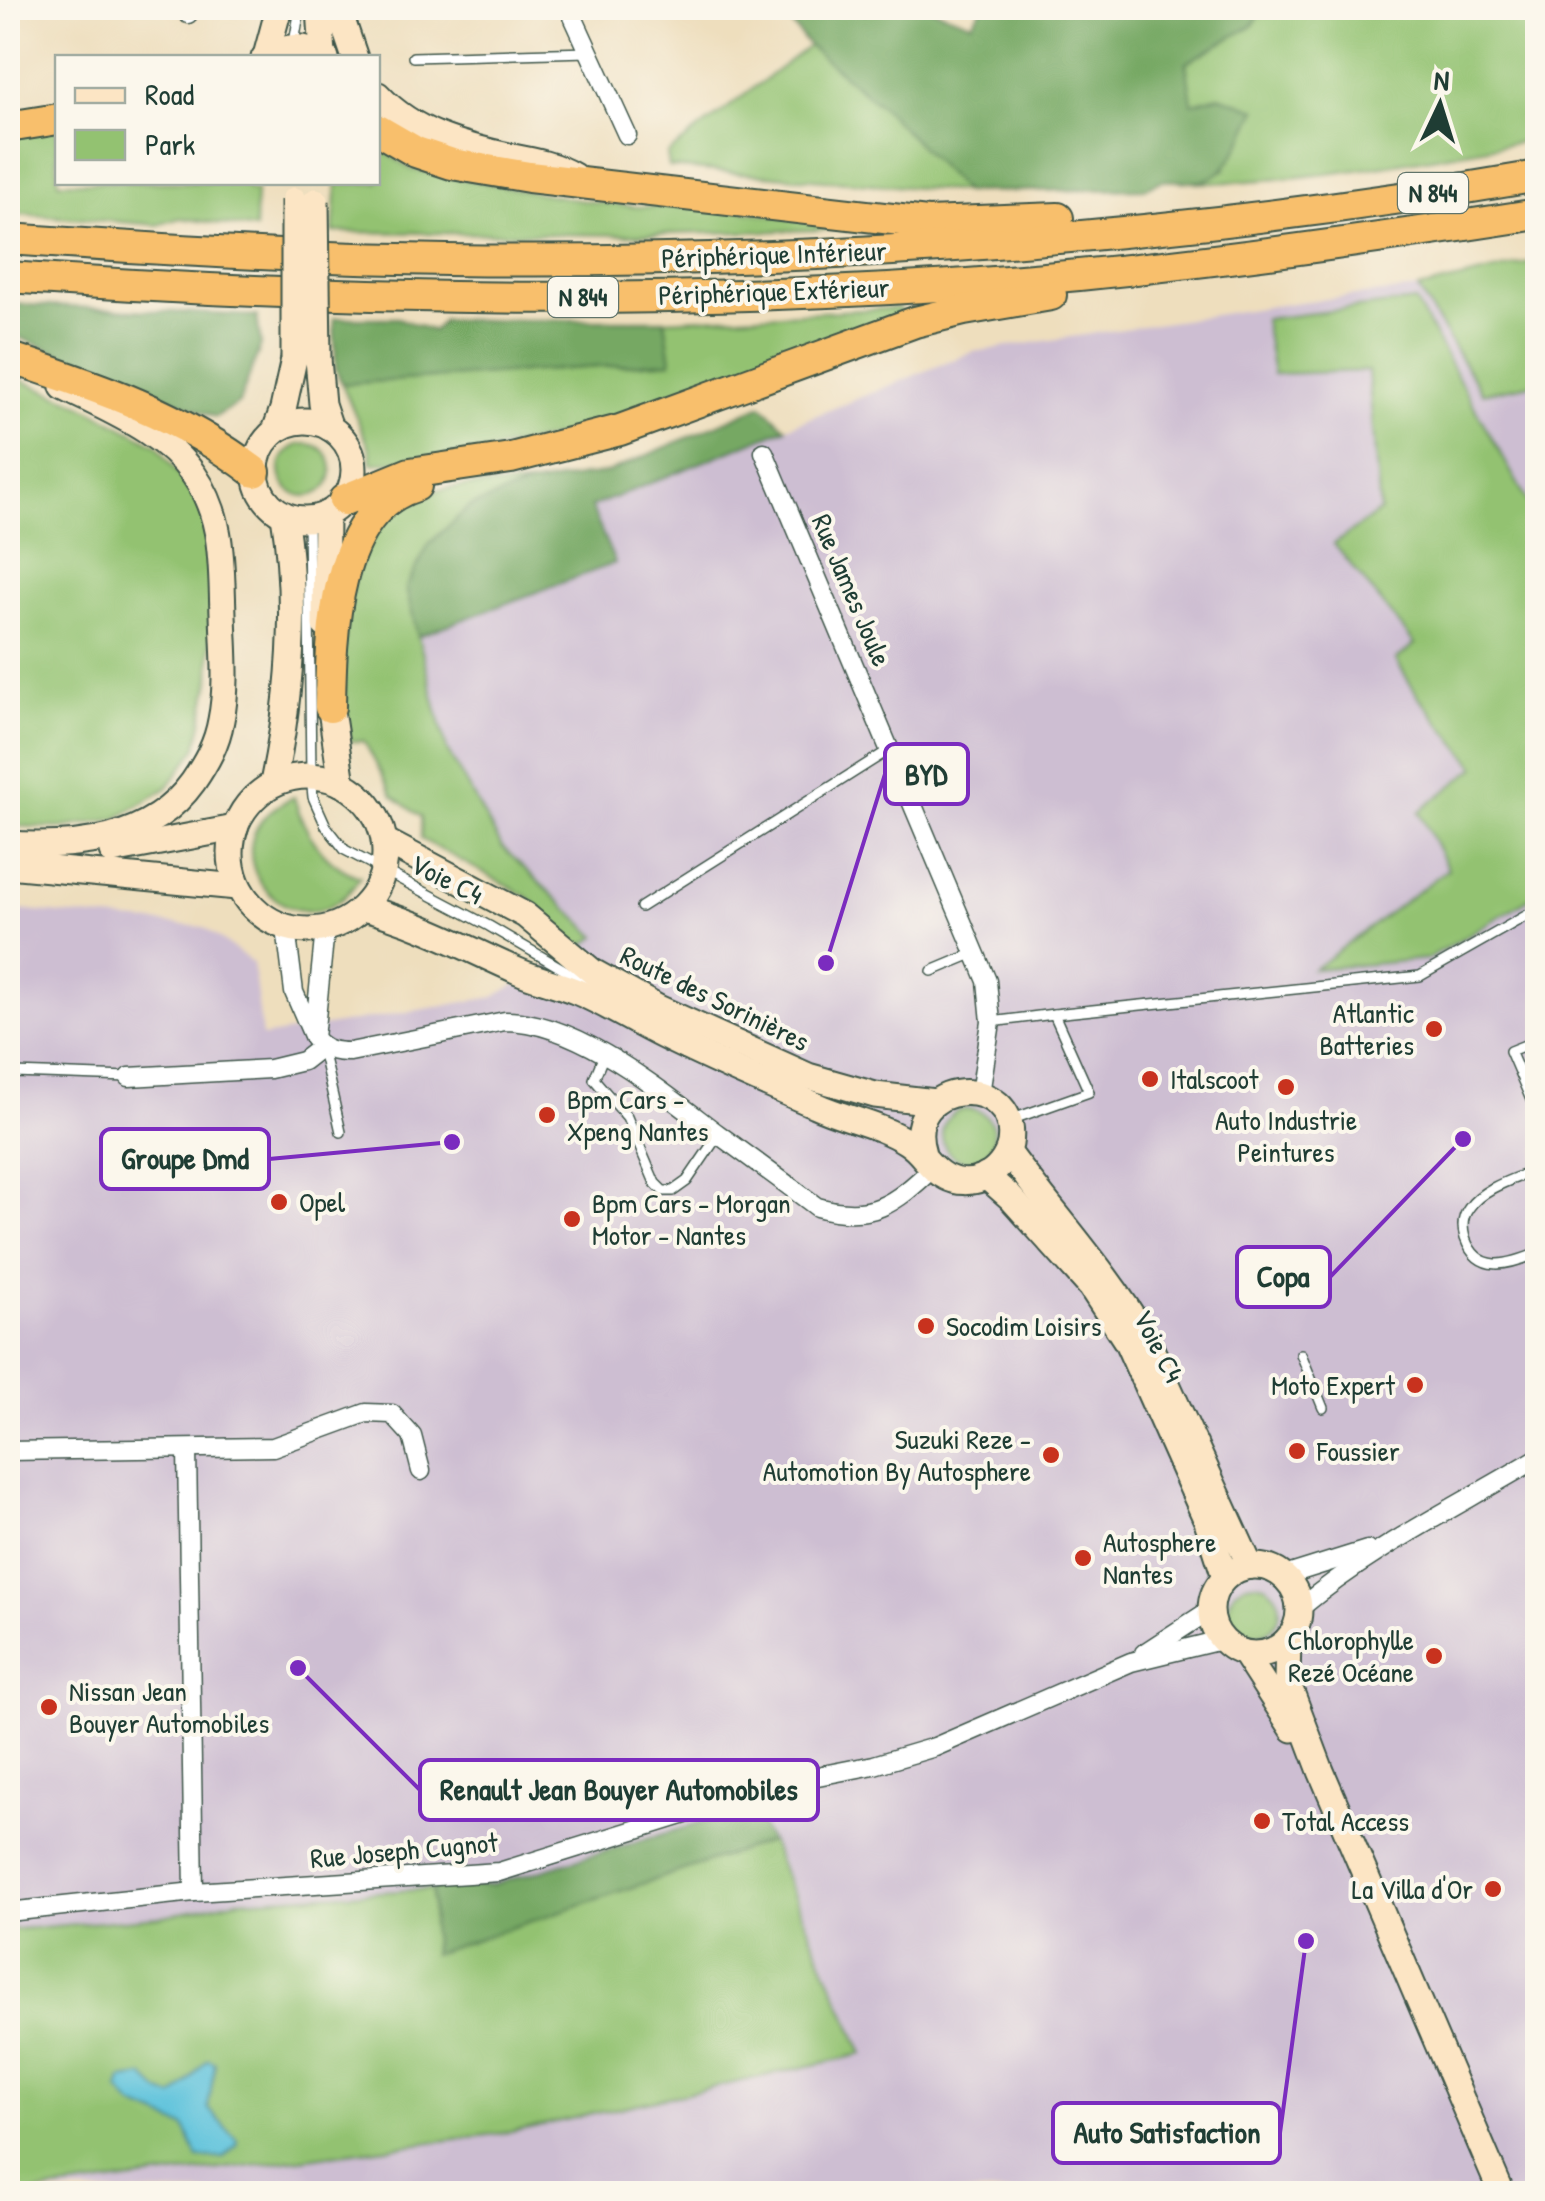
<svg xmlns="http://www.w3.org/2000/svg" width="1545" height="2201" font-family="'Patrick Hand',sans-serif">
	<style>
		.industrial { fill: #cdbed2 }
		.green { fill: #93c271; stroke: #598052; stroke-width: 2.5 }
		.forest { fill: #76a863; stroke: #4a724c; stroke-width: 2.5 }
		.water { fill: #5ec3dc; stroke: #3e8088; stroke-width: 2.5 }
		.lines { fill: none; stroke-linecap: round; stroke-linejoin: round }
		.service-casing { stroke: #3e5549; stroke-width: 12 }
		.minor-casing { stroke: #3e5549; stroke-width: 21 }
		.secondary-casing { stroke: #3e5549; stroke-width: 29 }
		.trunk-casing { stroke: #3e5549; stroke-width: 34 }
		.service { stroke: #fff; stroke-width: 9 }
		.minor { stroke: #fff; stroke-width: 18 }
		.secondary { stroke: #fce5c4; stroke-width: 25 }
		.trunk { stroke: #f8bf6c; stroke-width: 30 }
		.secondary-bridge-casing { stroke: #3e5549; stroke-width: 29; stroke-linecap: butt }
		.secondary-bridge { stroke: #fce5c4; stroke-width: 25 }
		.poi-dot { fill: #c8321e; stroke: #fbf7ec; stroke-width: 4 }
		.labels { text-anchor: middle; dominant-baseline: central; stroke-width: 8; stroke-linejoin: round; paint-order: stroke }
		.shield { fill: #fbf7ec; stroke: #61756b; stroke-width: 2.5 }
		.shield-label { font-size: 25px; font-weight: bold; fill: #1f3d34 }
		.street-label { font-size: 28px; fill: #1f3d34; stroke: #fbf7ec }
		.poi-label { font-size: 28px; fill: #1f3d34; stroke: #fbf7ec; text-anchor: start }
		.leader { fill: none; stroke: #7b2cbf; stroke-width: 4 }
		.callout-dot { fill: #7b2cbf; stroke: #fbf7ec; stroke-width: 4 }
		.callout { fill: #fbf7ec; stroke: #7b2cbf; stroke-width: 4 }
		.callout-label { font-size: 30px; text-anchor: middle; font-weight: bold; fill: #1f3d34 }
	</style>
	<rect width="100%" height="100%" fill="#fbf7ec"/>
	<filter id="ink" filterUnits="userSpaceOnUse"><feTurbulence type="fractalNoise" baseFrequency=".01" numOctaves="2"/><feDisplacementMap in="SourceGraphic" scale="20" xChannelSelector="R" yChannelSelector="G"/><feConvolveMatrix kernelMatrix="1 2 1 2 8 2 1 2 1" color-interpolation-filters="sRGB"/></filter>
	<filter id="wash" filterUnits="userSpaceOnUse"><feTurbulence type="fractalNoise" baseFrequency=".0048" numOctaves="4" result="noise"/><feDisplacementMap in="SourceGraphic" scale="40" xChannelSelector="R" yChannelSelector="G"/><feGaussianBlur stdDeviation="2.25" result="paint"/><feColorMatrix in="noise" values="0 0 0 0 0 0 0 0 0 0 0 0 0 0 0 0 0 1.4 0 .05"/><feComposite in="paint" operator="in"/></filter>
	<g filter="url(#wash)">
		<rect width="100%" height="100%" fill="#eedebd"/>
		<polygon class="industrial" points="1418,289 1481,393 1537,383 1537,2193 32,2193 511,2132 770,1841 750,1809 492,1885 238,1900 159,1917 8,1930 8,909 204,927 253,963 262,1037 494,997 597,937 502,847 447,750 418,636 614,563 590,507 972,352 1299,302"/>
		<g class="green">
			<path d="M1264 8H1537V139C1424 160 1310 182 1195 183L1226 169 1191 103 1186 63 1253 25Z"/>
			<polygon points="809,46 883,108 965,192 669,167 667,154"/>
			<polygon points="57,128 58,182 243,182 250,190 256,190 255,229 180,218 158,225 8,213 8,137"/>
			<polygon points="378,147 411,169 578,200 637,207 716,206 852,229 629,235 333,232 337,183 378,182"/>
			<polygon points="1537,261 1537,383 1482,393 1418,289"/>
			<polygon points="1415,301 1537,518 1537,894 1427,959 1314,969 1448,869 1419,812 1476,767 1416,693 1396,660 1415,644 1334,544 1380,511 1368,371 1273,374 1264,319"/>
			<polygon points="899,308 901,315 623,421 486,452 372,464 370,449 342,384 671,362 665,320"/>
			<polygon points="8,375 77,403 157,445 208,515 213,567 210,680 197,747 167,788 116,819 60,828 8,826"/>
			<circle cx="306" cy="470" r="26"/>
			<path d="M529 485 469 507 429 544 406 588 447 750 502 847 597 937 577 949 528 897 421 839V817L393 796 364 741H350C336 669 338 534 415 498 448 482 493 486 529 485Z"/>
			<path d="M294 797C303 831 325 866 360 877 302 971 189 843 294 797Z"/>
			<circle cx="968" cy="1135" r="26"/>
			<circle cx="1254" cy="1609" r="26"/>
			<polygon points="770,1841 863,2054 511,2132 32,2193 8,2194 8,1930 159,1917 238,1900 432,1889 433,1953"/>
		</g>
		<g class="forest">
			<path d="M779 8H929L972 23 982 8H1264L1253 25 1186 63 1192 103 1219 96 1257 109C1242 138 1229 184 1190 182 1167 181 1166 177 1144 189L965 192 883 108 809 46Z"/>
			<polygon points="8,304 257,316 261,345 239,403 215,417 8,333"/>
			<polygon points="334,318 398,318 433,331 444,320 665,320 671,362 342,384 336,370"/>
			<polygon points="762,405 786,428 591,507 615,563 418,636 406,588 429,544 469,507 529,485 609,472"/>
			<polygon points="751,1808 770,1841 433,1954 432,1889 492,1885"/>
		</g>
		<path class="water" d="M209 2059 215 2063 208 2108 237 2140 236 2146 223 2158H198L185 2127 132 2105 119 2090 122 2079 144 2076 159 2091 173 2097C190 2086 193 2071 209 2059Z"/>
	</g>
	<g filter="url(#ink)">
		<g class="lines">
			<defs>
				<g id="service">
					<polyline points="294,43 300,8"/>
					<polyline points="413,57 589,52"/>
					<polyline points="308,519 311,776 313,797 326,826 345,850 489,926 592,986"/>
					<polyline points="641,907 889,750"/>
					<polyline points="932,971 975,953"/>
					<polyline points="1054,1014 1420,976 1538,909"/>
					<polyline points="991,1022 1054,1014 1089,1092 1010,1120"/>
					<polyline points="1538,1040 1510,1051 1538,1116"/>
					<polyline points="322,1049 341,1132"/>
					<polyline points="604,1055 594,1079 627,1117 655,1183 663,1191 673,1191 687,1181 719,1134"/>
					<polyline points="8,1070 14,1073 129,1077"/>
					<path d="M1538 1169C1515 1179 1483 1187 1469 1208 1462 1217 1462 1228 1465 1238 1478 1275 1509 1265 1538 1253"/>
					<polyline points="1301,1354 1323,1408"/>
				</g>
				<g id="minor">
					<polyline points="569,8 627,135"/>
					<polyline points="188,14 189,8"/>
					<polyline points="764,452 987,981 991,1022 980,1094"/>
					<polyline points="286,928 294,992 314,1038 325,929"/>
					<path d="M314 1038C324 1050 334 1052 350 1052L505 1021C578 1021 662 1092 718 1134 751 1158 784 1182 817 1207 872 1222 893 1205 933 1168"/>
					<polyline points="129,1077 270,1069 303,1061 321,1047"/>
					<polyline points="187,1450 194,1892"/>
					<polyline points="8,1451 273,1447 366,1413 392,1414 412,1436 421,1471"/>
					<polyline points="1284,1576 1367,1550"/>
					<path d="M1299 1609C1371 1548 1457 1507 1538 1458"/>
					<polyline points="1144,1653 1210,1610"/>
					<polyline points="8,1912 194,1892 499,1872 792,1781 874,1765 935,1747 1131,1662 1221,1640"/>
				</g>
				<g id="secondary">
					<polyline points="320,8 323,55"/>
					<polyline points="338,8 355,58"/>
					<polyline points="266,56 279,8"/>
					<path d="M264 58C286 45 305 43 326 58"/>
					<path d="M378 95C414 134 463 146 513 157 535 161 555 165 574 176"/>
					<polyline points="318,359 322,404 330,428"/>
					<circle cx="305" cy="470" r="49"/>
					<polyline points="275,431 283,409 294,359"/>
					<polyline points="325,625 326,514"/>
					<polyline points="328,690 342,784"/>
					<circle cx="308" cy="853" r="77"/>
					<path d="M273 783C291 696 298 603 284 515"/>
					<polyline points="385,841 525,915 593,972 658,1008 808,1076 875,1095 935,1102"/>
					<path d="M8 844C76 848 150 842 193 782 206 763 217 744 221 720 228 686 224 649 223 614 221 564 224 518 194 475 163 431 110 411 63 387"/>
					<polyline points="112,851 235,828"/>
					<polyline points="8,865 237,887"/>
					<path d="M363 908C418 922 466 948 518 971 536 979 556 983 575 991 605 1003 634 1022 663 1036 713 1061 764 1083 815 1105 845 1119 879 1124 907 1142 923 1152 929 1169 946 1177 957 1183 971 1183 983 1178 996 1172 1007 1159 1010 1144 1021 1071 899 1077 923 1154"/>
					<path d="M1008 1152C1054 1215 1107 1272 1147 1340L1250 1566"/>
					<polyline points="986,1176 1010,1197 1091,1287 1127,1342 1207,1521 1225,1577"/>
					<circle cx="1255" cy="1610" r="44"/>
					<polyline points="1288,1639 1287,1681 1321,1771 1502,2194"/>
					<polyline points="1244,1653 1293,1729"/>
				</g>
				<g id="trunk">
					<polyline points="8,127 58,119"/>
					<polyline points="378,130 416,152 452,164 529,177 927,223 1058,218"/>
					<path d="M8 239C154 249 300 258 447 260 812 265 1178 238 1538 176"/>
					<path d="M8 277C363 302 723 308 1079 275 1232 260 1385 238 1538 214"/>
					<path d="M8 357C98 387 178 413 255 472"/>
					<polyline points="344,500 410,473 511,458 620,430 915,322 964,310 1051,295"/>
					<path d="M330 707C331 637 333 510 416 486"/>
				</g>
			</defs>
			<use href="#service" class="service-casing"/>
			<use href="#minor" class="minor-casing"/>
			<use href="#secondary" class="secondary-casing"/>
			<use href="#trunk" class="trunk-casing"/>
			<use href="#service" class="service"/>
			<use href="#minor" class="minor"/>
			<use href="#secondary" class="secondary"/>
			<use href="#trunk" class="trunk"/>
			<defs>
				<g id="secondary-bridge">
					<polyline points="316,201 318,359"/>
					<polyline points="294,359 294,200"/>
				</g>
			</defs>
			<use href="#secondary-bridge" class="secondary-bridge-casing"/>
			<use href="#secondary-bridge" class="secondary-bridge"/>
		</g>
	</g>
	<g class="poi-dot">
		<circle cx="1434" cy="1029" r="10"/>
		<circle cx="1150" cy="1079" r="10"/>
		<circle cx="1286" cy="1087" r="10"/>
		<circle cx="547" cy="1115" r="10"/>
		<circle cx="279" cy="1202" r="10"/>
		<circle cx="572" cy="1219" r="10"/>
		<circle cx="926" cy="1326" r="10"/>
		<circle cx="1415" cy="1385" r="10"/>
		<circle cx="1297" cy="1451" r="10"/>
		<circle cx="1051" cy="1455" r="10"/>
		<circle cx="1083" cy="1558" r="10"/>
		<circle cx="1434" cy="1656" r="10"/>
		<circle cx="49" cy="1707" r="10"/>
		<circle cx="1262" cy="1821" r="10"/>
		<circle cx="1493" cy="1889" r="10"/>
	</g>
	<g class="labels">
		<g class="shield">
			<rect x="1398" y="173" width="70" height="40" rx="8"/>
			<rect x="548" y="277" width="70" height="40" rx="8"/>
		</g>
		<g class="shield-label">
			<text x="1433" y="193">N 844</text>
			<text x="583" y="297">N 844</text>
		</g>
		<g class="street-label">
			<text transform="translate(774 254) rotate(-2)">Périphérique Intérieur</text>
			<text transform="translate(774 291) rotate(-2)">Périphérique Extérieur</text>
			<text transform="translate(852 590) rotate(67)">Rue James Joule</text>
			<text transform="translate(447 879) rotate(27)">Voie C4</text>
			<text transform="translate(715 998) rotate(26)">Route des Sorinières</text>
			<text transform="translate(1159 1346) rotate(63)">Voie C4</text>
			<text transform="translate(404 1850) rotate(-5)">Rue Joseph Cugnot</text>
		</g>
		<g class="poi-label">
			<text x="1414" y="1013" text-anchor="end">Atlantic<tspan x="1414" dy="32">Batteries</tspan></text>
			<text x="1170" y="1079">Italscoot</text>
			<text x="567" y="1099">Bpm Cars -<tspan x="567" dy="32">Xpeng Nantes</tspan></text>
			<text x="1286" y="1120" text-anchor="middle">Auto Industrie<tspan x="1286" dy="32">Peintures</tspan></text>
			<text x="299" y="1202">Opel</text>
			<text x="592" y="1203">Bpm Cars - Morgan<tspan x="592" dy="32">Motor - Nantes</tspan></text>
			<text x="946" y="1326">Socodim Loisirs</text>
			<text x="1395" y="1385" text-anchor="end">Moto Expert</text>
			<text x="1031" y="1439" text-anchor="end">Suzuki Reze -<tspan x="1031" dy="32">Automotion By Autosphere</tspan></text>
			<text x="1317" y="1451">Foussier</text>
			<text x="1103" y="1542">Autosphere<tspan x="1103" dy="32">Nantes</tspan></text>
			<text x="1414" y="1640" text-anchor="end">Chlorophylle<tspan x="1414" dy="32">Rezé Océane</tspan></text>
			<text x="69" y="1691">Nissan Jean<tspan x="69" dy="32">Bouyer Automobiles</tspan></text>
			<text x="1282" y="1821">Total Access</text>
			<text x="1473" y="1889" text-anchor="end">La Villa d'Or</text>
		</g>
	</g>
	<path class="leader" d="M826 963L885 774M452 1142L269 1159M1463 1139L1330 1277M298 1668L420 1790M1306 1941L1280 2133"/>
	<g class="callout-dot">
		<circle cx="826" cy="963" r="10"/>
		<circle cx="452" cy="1142" r="10"/>
		<circle cx="1463" cy="1139" r="10"/>
		<circle cx="298" cy="1668" r="10"/>
		<circle cx="1306" cy="1941" r="10"/>
	</g>
	<g class="callout">
		<rect x="885" y="744" width="83" height="60" rx="10"/>
		<rect x="101" y="1129" width="168" height="60" rx="10"/>
		<rect x="1237" y="1247" width="93" height="60" rx="10"/>
		<rect x="420" y="1760" width="398" height="60" rx="10"/>
		<rect x="1053" y="2103" width="227" height="60" rx="10"/>
	</g>
	<g class="callout-label">
		<text x="926" y="785">BYD</text>
		<text x="185" y="1169">Groupe Dmd</text>
		<text x="1283" y="1287">Copa</text>
		<text x="619" y="1800">Renault Jean Bouyer Automobiles</text>
		<text x="1167" y="2143">Auto Satisfaction</text>
	</g>
	<rect width="1545" height="2201" fill="none" stroke="#fbf7ec" stroke-width="40"/>
	<rect x="55" y="55" width="325" height="130" fill="#fbf7ec" stroke="#a3ada2" stroke-width="2.5"/>
	<rect x="75" y="88" width="50" height="15" fill="#fce5c4" stroke="#a3ada2" stroke-width="2.5"/>
	<text x="145" y="105" font-size="30" fill="#1f3d34">Road</text>
	<rect x="75" y="130" width="50" height="30" fill="#93c271" stroke="#a3ada2" stroke-width="2.5"/>
	<text x="145" y="155" font-size="30" fill="#1f3d34">Park</text>
	<g transform="translate(1440 105) rotate(4)" stroke="#fbf7ec" stroke-width="8" paint-order="stroke">
	<path d="M0-8L18 38L0 25L-18 38Z" fill="#1f3d34"/>
	<text y="-15" font-size="28" font-weight="bold" text-anchor="middle" fill="#1f3d34">N</text>
	</g>
</svg>
